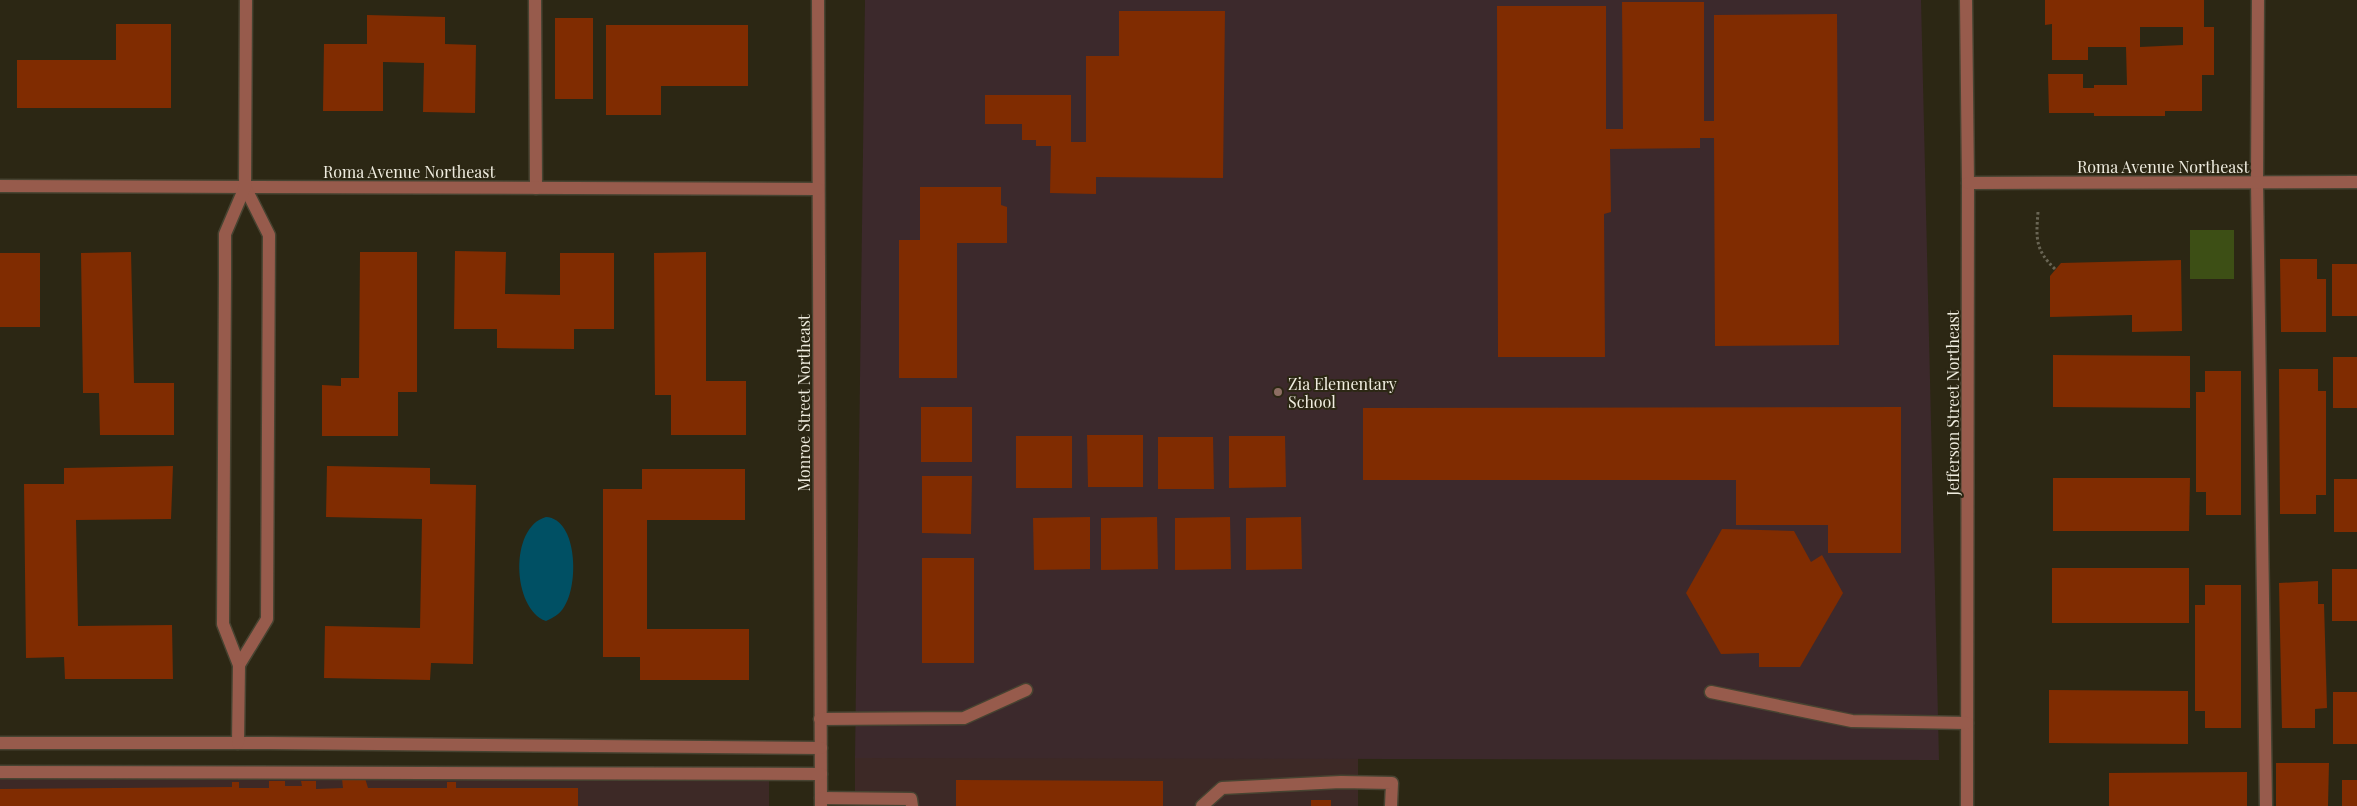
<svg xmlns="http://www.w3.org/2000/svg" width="2357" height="806" font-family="'Playfair Display',serif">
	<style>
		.commercial { fill: #3d2926 }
		.education { fill: #3c292c }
		.green { fill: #3d4f15 }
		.water { fill: #005064 }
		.building { fill: #802c01; fill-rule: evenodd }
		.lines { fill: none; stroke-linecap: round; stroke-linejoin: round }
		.minor-casing { stroke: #474331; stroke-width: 15 }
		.path { stroke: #696554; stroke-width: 3; stroke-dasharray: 2.5 2.5; stroke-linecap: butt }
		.minor { stroke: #975b4c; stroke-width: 12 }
		.education-dot { fill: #8d6e63; stroke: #2c2714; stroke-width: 2 }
		.labels { text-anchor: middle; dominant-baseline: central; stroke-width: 4; stroke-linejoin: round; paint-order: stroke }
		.street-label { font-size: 16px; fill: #f0ede0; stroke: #2c2714 }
		.poi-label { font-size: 16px; fill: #f0ede0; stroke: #2c2714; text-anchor: start }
	</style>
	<rect width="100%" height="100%" fill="#2c2714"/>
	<g class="commercial">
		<rect x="855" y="758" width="503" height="48"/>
		<polygon points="0,778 769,781 769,806 0,806"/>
	</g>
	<polygon class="education" points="865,0 1921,0 1939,760 855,758"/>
	<rect class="green" x="2190" y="230" width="44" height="49"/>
	<path class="water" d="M546 517C578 519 579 586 564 607 560 614 553 618 546 621 512 609 509 527 546 517Z"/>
	<g class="building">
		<path d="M2045 0H2204V27H2214V75H2202V111H2165V116H2094V113H2049L2048 74H2083V88H2094V85H2127L2126 47H2088V60H2052V24L2045 25ZM2140 27H2183V45L2140 47Z"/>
		<polygon points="1622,2 1704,2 1704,121 1714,121 1714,15 1837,14 1839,345 1715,346 1714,138 1700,138 1700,148 1610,149 1611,212 1604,214 1605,357 1498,357 1497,6 1606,6 1606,129 1623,129"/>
		<polygon points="1119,11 1225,11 1223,178 1096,177 1096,194 1050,193 1051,146 1036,146 1036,140 1022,140 1022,124 985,124 985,95 1071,95 1071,142 1086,142 1086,56 1119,56"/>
		<polygon points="367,15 445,17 445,44 476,45 475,113 423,112 424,63 383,62 383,111 323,111 324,44 367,44"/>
		<rect x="555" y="18" width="38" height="81"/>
		<polygon points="116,24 171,24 171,108 17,108 17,60 116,60"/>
		<polygon points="606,25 748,25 748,86 661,86 661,115 606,115"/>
		<polygon points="920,187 1001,187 1001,205 1007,207 1007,243 957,243 957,378 899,378 899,240 920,240"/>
		<polygon points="455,251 506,252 505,294 560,295 560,253 614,253 614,329 574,329 574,349 497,348 497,329 454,329"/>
		<polygon points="131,252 134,383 174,383 174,435 100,435 99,393 83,393 81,253"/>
		<polygon points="360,252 417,252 417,392 398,392 398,436 322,436 322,385 341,386 341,378 359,378"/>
		<polygon points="706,252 706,381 746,381 746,435 671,435 671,395 655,395 654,253"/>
		<rect x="0" y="253" width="40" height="74"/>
		<polygon points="2280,259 2317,259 2317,279 2326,279 2326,332 2281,332"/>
		<polygon points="2181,260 2182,331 2132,332 2132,315 2050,317 2050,276 2061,263"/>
		<rect x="2332" y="264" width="25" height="52"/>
		<polygon points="2053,355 2190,356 2190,408 2053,407"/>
		<rect x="2333" y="357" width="24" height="51"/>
		<polygon points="2279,369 2318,369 2318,391 2326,391 2326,495 2316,495 2316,514 2280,514"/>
		<polygon points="2205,371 2241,371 2241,515 2206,515 2206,492 2196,492 2196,392 2205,392"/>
		<rect x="921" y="407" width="51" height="55"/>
		<polygon points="1901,407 1901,553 1828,553 1828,525 1736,525 1736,480 1363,480 1363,408"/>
		<polygon points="1087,435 1143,435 1143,487 1088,487"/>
		<rect x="1016" y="436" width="56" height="52"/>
		<polygon points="1229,436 1285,436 1286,487 1229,488"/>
		<polygon points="1158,437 1213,437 1214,489 1158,489"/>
		<polygon points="173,466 171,519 76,520 78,626 172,625 173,679 65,679 64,657 26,658 24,484 64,484 64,468"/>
		<polygon points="327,466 430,468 430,484 476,485 473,664 431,663 430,680 324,678 325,626 420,628 422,519 326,517"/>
		<polygon points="642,469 745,469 745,520 647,520 647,629 749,629 749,680 640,680 640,657 603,657 603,489 642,489"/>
		<polygon points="922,476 972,476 971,534 922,533"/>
		<polygon points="2053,478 2190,478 2189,531 2053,531"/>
		<rect x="2334" y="479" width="23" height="53"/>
		<polygon points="1090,517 1090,569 1034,570 1033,518"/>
		<polygon points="1157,517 1158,569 1101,570 1101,518"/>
		<polygon points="1230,517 1231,569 1175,570 1175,518"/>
		<polygon points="1301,517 1302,569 1246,570 1246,518"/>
		<polygon points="1722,529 1794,531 1811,562 1822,555 1843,593 1800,667 1759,667 1759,653 1721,654 1686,593"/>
		<rect x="922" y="558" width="52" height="105"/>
		<rect x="2052" y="568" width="137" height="55"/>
		<rect x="2332" y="569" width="25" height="52"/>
		<polygon points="2318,581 2318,604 2324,604 2327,708 2315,709 2315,728 2282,728 2279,583"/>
		<polygon points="2205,585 2241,585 2241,728 2205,728 2205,711 2195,711 2195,605 2205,605"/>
		<polygon points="2049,690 2188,691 2188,744 2049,743"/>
		<rect x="2333" y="692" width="24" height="52"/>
		<polygon points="2276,763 2329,763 2328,806 2276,806"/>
		<polygon points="2247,772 2247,806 2109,806 2109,773"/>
		<polygon points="365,778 368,788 447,788 447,782 456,782 456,788 578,788 578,806 0,806 0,789 232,787 232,782 239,782 239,788 269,788 269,781 285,781 285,786 302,786 301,781 316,781 316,789 343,788 342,779"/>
		<polygon points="956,780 1163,781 1163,806 956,806"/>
		<rect x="2342" y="780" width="15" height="26"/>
		<rect x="1311" y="800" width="20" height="6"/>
	</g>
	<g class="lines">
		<defs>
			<g id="minor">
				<polyline points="535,0 536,188"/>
				<polyline points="818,0 821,806"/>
				<polyline points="1966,0 1968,183 1967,806"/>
				<polyline points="2258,0 2257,182 2266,806"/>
				<polyline points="1968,183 2357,182"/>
				<polyline points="0,186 818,189"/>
				<polyline points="239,665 267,619 269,235 245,187"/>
				<polyline points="1711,692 1852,721 1967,723"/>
				<polyline points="820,719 964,718 1026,690"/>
				<polyline points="0,743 269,743 821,748"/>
				<polyline points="238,743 239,665 223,624 225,278 225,234 245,187 246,0"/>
				<polyline points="0,772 821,774"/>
				<polyline points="821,798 911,799 912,806"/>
				<polyline points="1202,806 1222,788 1341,782 1392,783 1391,806"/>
			</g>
		</defs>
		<use href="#minor" class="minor-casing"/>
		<path class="path" d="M2038 212C2036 238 2035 250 2055 269"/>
		<use href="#minor" class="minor"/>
	</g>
	<circle class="education-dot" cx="1278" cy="392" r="5"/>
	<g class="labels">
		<g class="street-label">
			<text x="2163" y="166">Roma Avenue Northeast</text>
			<text x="409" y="171">Roma Avenue Northeast</text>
			<text transform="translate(803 403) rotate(-90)">Monroe Street Northeast</text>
			<text transform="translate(1952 403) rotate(-90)">Jefferson Street Northeast</text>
		</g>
		<g class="poi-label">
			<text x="1288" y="383">Zia Elementary<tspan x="1288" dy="18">School</tspan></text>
		</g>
	</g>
</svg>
